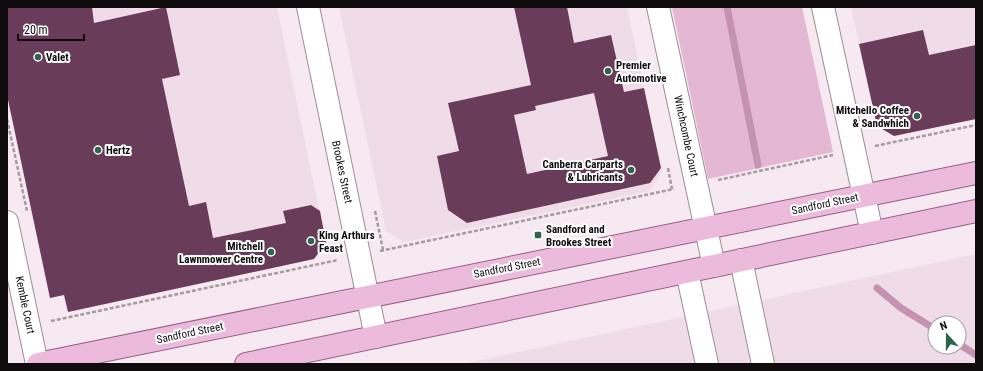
<svg xmlns="http://www.w3.org/2000/svg" width="983" height="371" font-family="'Roboto Condensed',sans-serif">
	<style>
		.built { fill: #f0dce9; fill-rule: evenodd }
		.green { fill: #e4b7d3 }
		.lines { fill: none; stroke-linecap: round; stroke-linejoin: round }
		.stream { stroke: #c592b2; stroke-width: 7 }
		.building { fill: #693d5a; fill-rule: evenodd }
		.minor-casing { stroke: #9b8e96; stroke-width: 24 }
		.major-casing { stroke: #976084; stroke-width: 24 }
		.path { stroke: #a59ba1; stroke-width: 2.5; stroke-dasharray: 4 2; stroke-linecap: butt }
		.minor { stroke: #fff; stroke-width: 22 }
		.major { stroke: #ecbbdc; stroke-width: 22 }
		.poi-dot { fill: #2f644a; stroke: #fff; stroke-width: 1.5 }
		.labels { text-anchor: middle; dominant-baseline: central; stroke-width: 4; stroke-linejoin: round; paint-order: stroke }
		.poi-label { font-size: 11px; font-weight: bold; fill: #100c0e; stroke: #fff; text-anchor: start }
		.street-label { font-size: 11px; fill: #100c0e; stroke: #fff }
	</style>
	<rect width="100%" height="100%" fill="#f7e9f2"/>
	<g class="built">
		<polygon points="7,7 277,7 326,243 314,259 68,312 64,295 50,298 7,95"/>
		<polygon points="339,7 627,7 662,172 650,191 404,242 386,231"/>
		<polygon points="851,7 976,7 976,119 894,136 877,126"/>
		<path d="M976 254V364H462L631 328ZM935 323H959V347H935Z"/>
	</g>
	<polygon class="green" points="672,7 802,7 833,152 708,179"/>
	<g class="lines">
		<g class="stream">
			<polyline points="727,7 758,165"/>
			<polyline points="877,288 901,308 935,329"/>
			<polyline points="959,344 976,355"/>
		</g>
	</g>
	<g class="building">
		<polygon points="7,7 92,7 94,23 166,7 180,75 162,79 189,206 206,202 213,238 286,223 283,211 311,205 320,211 326,243 314,259 68,312 64,295 50,298 7,95"/>
		<path d="M514 7H567L574 43 611 35 624 92 644 88 661 168 650 183 467 223 448 210 437 156 459 151 448 103 531 85ZM594 93 608 156 527 174 514 115 536 110 535 106Z"/>
		<polygon points="923,30 929,55 976,45 976,119 894,136 877,126 859,44"/>
	</g>
	<g class="lines">
		<defs>
			<g id="minor">
				<polyline points="308,7 376,337"/>
				<polyline points="658,7 714,266"/>
				<polyline points="823,7 872,233"/>
				<polyline points="7,222 37,364"/>
				<polyline points="741,260 763,364"/>
				<polyline points="687,272 707,364"/>
			</g>
			<g id="major">
				<polyline points="38,364 976,173"/>
				<polyline points="246,364 976,211"/>
			</g>
		</defs>
		<use href="#minor" class="minor-casing"/>
		<use href="#major" class="major-casing"/>
		<g class="path">
			<polyline points="7,119 27,211"/>
			<polyline points="875,146 976,125"/>
			<polyline points="668,168 672,189"/>
			<polyline points="718,180 833,155"/>
			<polyline points="375,211 383,250"/>
			<polyline points="380,251 674,189"/>
			<polyline points="51,321 338,260"/>
		</g>
		<use href="#minor" class="minor"/>
		<use href="#major" class="major"/>
	</g>
	<g class="poi-dot">
		<circle cx="38" cy="57" r="4"/>
		<circle cx="608" cy="71" r="4"/>
		<circle cx="917" cy="116" r="4"/>
		<circle cx="98" cy="150" r="4"/>
		<circle cx="631" cy="170" r="4"/>
		<rect x="534" y="231" width="8" height="8" rx="2"/>
		<circle cx="311" cy="241" r="4"/>
		<circle cx="271" cy="252" r="4"/>
	</g>
	<g class="labels">
		<g class="poi-label">
			<text x="46" y="57">Valet</text>
			<text x="616" y="65">Premier<tspan x="616" dy="13">Automotive</tspan></text>
			<text x="909" y="110" text-anchor="end">Mitchello Coffee<tspan x="909" dy="13">&amp; Sandwhich</tspan></text>
			<text x="106" y="150">Hertz</text>
			<text x="623" y="164" text-anchor="end">Canberra Carparts<tspan x="623" dy="13">&amp; Lubricants</tspan></text>
			<text x="546" y="229">Sandford and<tspan x="546" dy="13">Brookes Street</tspan></text>
			<text x="319" y="235">King Arthurs<tspan x="319" dy="13">Feast</tspan></text>
			<text x="263" y="246" text-anchor="end">Mitchell<tspan x="263" dy="13">Lawnmower Centre</tspan></text>
		</g>
		<g class="street-label">
			<text transform="translate(686 136) rotate(78)">Winchcombe Court</text>
			<text transform="translate(342 172) rotate(78)">Brookes Street</text>
			<text transform="translate(825 204) rotate(-12)">Sandford Street</text>
			<text transform="translate(507 268) rotate(-11)">Sandford Street</text>
			<text transform="translate(25 305) rotate(78)">Kemble Court</text>
			<text transform="translate(190 333) rotate(-12)">Sandford Street</text>
		</g>
	</g>
	<rect width="983" height="371" fill="none" stroke="#100c0e" stroke-width="16"/>
	<g transform="translate(947 335) rotate(339)"><circle r="19" fill="#ffffff" stroke="#9f9e9f"/>
	<path d="M0-3L7 15L0 10L-7 15Z" fill="#2f644a"/>
	<text y="-6" font-size="11" font-weight="bold" text-anchor="middle" fill="#100c0e">N</text>
	</g>
	<path d="M18 34v6h66v-6" fill="none" stroke="#100c0e" stroke-width="2"/>
	<text x="24" y="34" font-size="12" fill="#100c0e" stroke="#ffffff" stroke-width="3" paint-order="stroke">20 m</text>
</svg>
